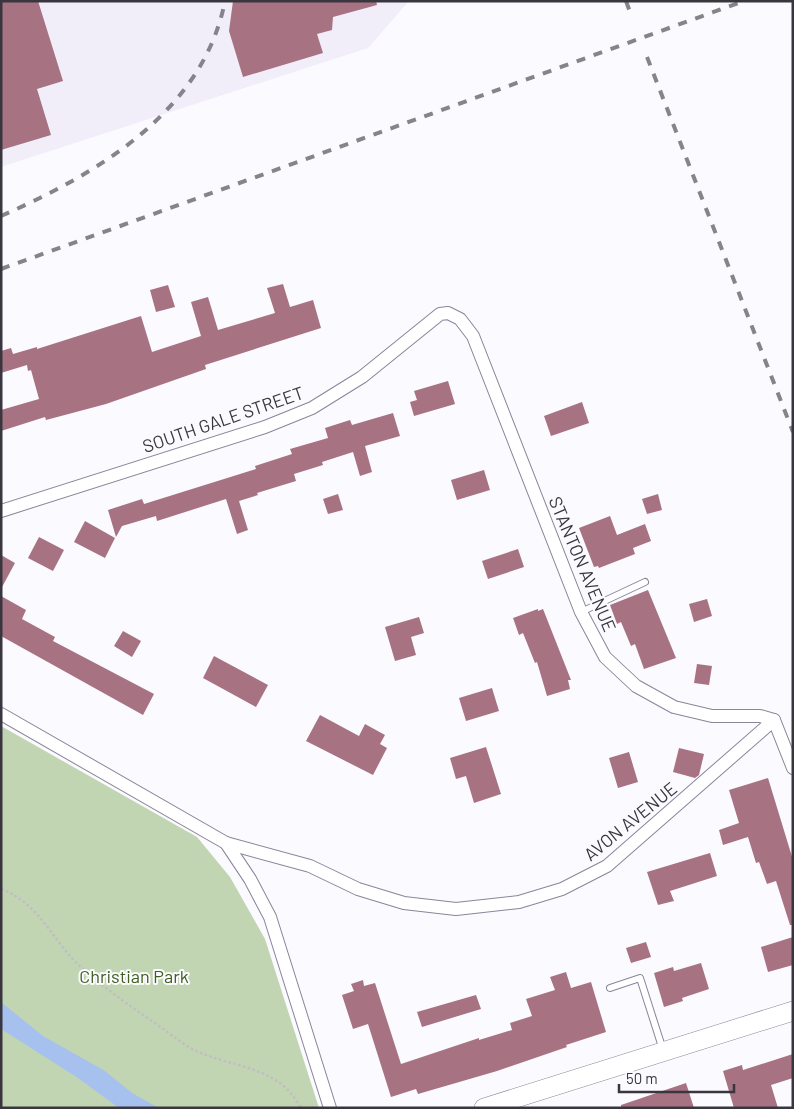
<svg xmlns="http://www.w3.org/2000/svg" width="794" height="1109" font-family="Barlow,sans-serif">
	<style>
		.built { fill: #f1eefa }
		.green { fill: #c1d5b2 }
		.water { fill: #a7c1ee }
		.building { fill: #a77282 }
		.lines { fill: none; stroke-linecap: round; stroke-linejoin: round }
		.service-casing { stroke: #8a859a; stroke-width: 8 }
		.minor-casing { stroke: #8a859a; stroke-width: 14 }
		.secondary-casing { stroke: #8a859a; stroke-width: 20 }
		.path { stroke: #c0bec4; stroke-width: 2.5; stroke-dasharray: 2.5 2.5; stroke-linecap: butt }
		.service { stroke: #fff; stroke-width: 6 }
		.minor { stroke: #fff; stroke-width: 12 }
		.secondary { stroke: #fff; stroke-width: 19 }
		.rail { stroke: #86848b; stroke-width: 4; stroke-dasharray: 9 9; stroke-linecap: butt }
		.labels { text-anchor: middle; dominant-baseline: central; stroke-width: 4; stroke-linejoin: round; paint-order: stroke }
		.street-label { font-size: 18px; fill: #39363f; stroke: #fbfaff }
		.park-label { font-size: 18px; fill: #405f1e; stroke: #fbfaff }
	</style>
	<rect width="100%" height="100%" fill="#fbfaff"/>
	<polygon class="built" points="1,1 409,1 368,48 1,167"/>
	<polygon class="green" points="1,726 197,837 230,877 265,939 319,1108 1,1108"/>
	<polygon class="water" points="1,1002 43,1036 105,1071 132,1093 159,1108 119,1108 78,1078 1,1029"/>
	<g class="building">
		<polygon points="1,1 38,1 63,81 37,89 51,135 1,150"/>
		<polygon points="233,1 376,1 377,5 333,17 332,30 317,34 323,53 243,77 229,31"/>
		<polygon points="283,284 290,307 313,300 321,328 205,365 206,369 106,404 46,420 45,417 1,431 1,410 39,399 31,370 28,371 27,365 1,373 1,351 11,348 13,354 37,347 37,349 141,316 152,352 201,336 191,302 208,297 218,330 275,313 267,288"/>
		<polygon points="168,285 175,307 156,312 150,290"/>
		<polygon points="448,381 455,404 414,416 410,402 417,400 414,391"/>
		<polygon points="582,402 589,423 551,436 544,416"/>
		<polygon points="393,413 400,436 365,446 372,472 360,476 353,452 322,462 323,465 294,474 296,481 257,493 258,495 239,501 248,530 237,534 226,499 157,521 156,516 122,526 116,537 108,510 142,499 144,504 256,469 255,466 292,454 290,449 328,438 325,428 350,420 352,425"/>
		<polygon points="484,470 490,490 457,500 451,480"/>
		<polygon points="338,494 343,510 328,514 323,499"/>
		<polygon points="658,494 662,510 647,514 642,499"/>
		<polygon points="610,516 617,535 645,524 651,541 633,548 635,554 599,568 598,566 594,567 579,528"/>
		<polygon points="85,521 115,538 105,558 74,542"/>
		<polygon points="39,537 64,550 53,571 28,558"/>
		<polygon points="518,549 524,567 488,579 482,561"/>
		<polygon points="1,555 15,563 1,589"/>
		<polygon points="648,590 676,658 644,669 635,644 631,646 621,622 617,624 610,605"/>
		<polygon points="1,596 26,610 22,619 55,637 53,641 154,694 143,715 1,636"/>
		<polygon points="707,599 712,616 694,622 689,604"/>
		<polygon points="538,609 538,611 543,609 571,680 568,680 570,689 547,696 537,662 535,663 523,633 519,635 513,618"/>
		<polygon points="419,617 424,633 411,637 416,655 395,661 385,627"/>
		<polygon points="123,631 141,641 132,657 114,646"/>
		<polygon points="214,656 268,685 256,707 203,678"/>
		<polygon points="697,664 712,666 709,685 694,683"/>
		<polygon points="492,688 499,711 466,721 459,698"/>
		<polygon points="320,715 359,736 365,724 385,735 380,744 387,748 373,775 306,741"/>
		<polygon points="486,747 501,794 474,803 466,776 456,779 450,758"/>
		<polygon points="679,748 704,754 699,775 695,778 673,772"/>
		<polygon points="629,752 638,782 618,788 609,758"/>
		<polygon points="768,778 793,860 793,925 790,925 776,881 767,884 759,862 756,863 748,837 723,845 719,830 739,823 729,790"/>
		<polygon points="710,853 717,876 670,891 674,901 658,905 647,872"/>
		<polygon points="793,937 793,965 768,972 761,947"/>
		<polygon points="646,942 651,957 631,963 626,948"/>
		<polygon points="701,963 709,989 682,998 683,1001 664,1007 654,973 673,967 674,971"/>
		<polygon points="566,972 571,988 591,982 606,1032 566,1045 567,1047 497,1071 418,1094 416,1089 391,1097 368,1024 353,1029 342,995 354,991 351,984 363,980 364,986 375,983 401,1064 479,1038 479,1040 512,1030 510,1023 532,1016 526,999 555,990 550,977"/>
		<polygon points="476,995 481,1009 422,1027 417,1012"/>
		<polygon points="793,1054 793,1078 771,1085 778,1108 734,1108 723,1071 742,1065 743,1070"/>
		<polygon points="686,1083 694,1108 621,1108 621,1105"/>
	</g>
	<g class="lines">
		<defs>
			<g id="service">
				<polyline points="581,612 645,582"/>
				<polyline points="610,988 640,978 663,1050"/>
			</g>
			<g id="minor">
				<polyline points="1,511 265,427 312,408 362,377 440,314 448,313 460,319 473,336 581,612 605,657 636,686 674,707 712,716 760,716 774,720 793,768"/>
				<polyline points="1,714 226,843 250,879 270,917 330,1108"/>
				<polyline points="226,843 310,866 358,889 404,903 456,909 519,902 562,889 607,866 774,720"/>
			</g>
			<polyline id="secondary" points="484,1108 793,1011"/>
		</defs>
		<use href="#service" class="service-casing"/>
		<use href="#minor" class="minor-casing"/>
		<use href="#secondary" class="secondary-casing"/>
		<path class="path" d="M1 889C41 904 51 940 81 967 111 995 148 1017 181 1042 212 1065 259 1062 287 1089 293 1095 297 1102 301 1108"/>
		<use href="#service" class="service"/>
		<use href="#minor" class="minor"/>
		<use href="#secondary" class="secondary"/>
		<g class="rail">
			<polyline points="626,1 630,12"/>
			<polyline points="647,57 793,432"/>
			<path d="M1 216C97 174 203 112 225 1"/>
			<polyline points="1,269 744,1"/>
		</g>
	</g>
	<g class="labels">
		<g class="street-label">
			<text transform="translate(223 419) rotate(-19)">SOUTH GALE STREET</text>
			<text transform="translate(583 564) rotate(67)">STANTON AVENUE</text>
			<text transform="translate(630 821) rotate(-39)">AVON AVENUE</text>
		</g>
		<g class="park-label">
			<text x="134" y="976">Christian Park</text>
		</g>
	</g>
	<rect width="794" height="1109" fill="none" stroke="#39363f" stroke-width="5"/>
	<path d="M619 1084v8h115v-8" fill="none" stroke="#39363f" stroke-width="2.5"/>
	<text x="626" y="1084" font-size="15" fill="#39363f" stroke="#fbfaff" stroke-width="4" paint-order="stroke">50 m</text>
</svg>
